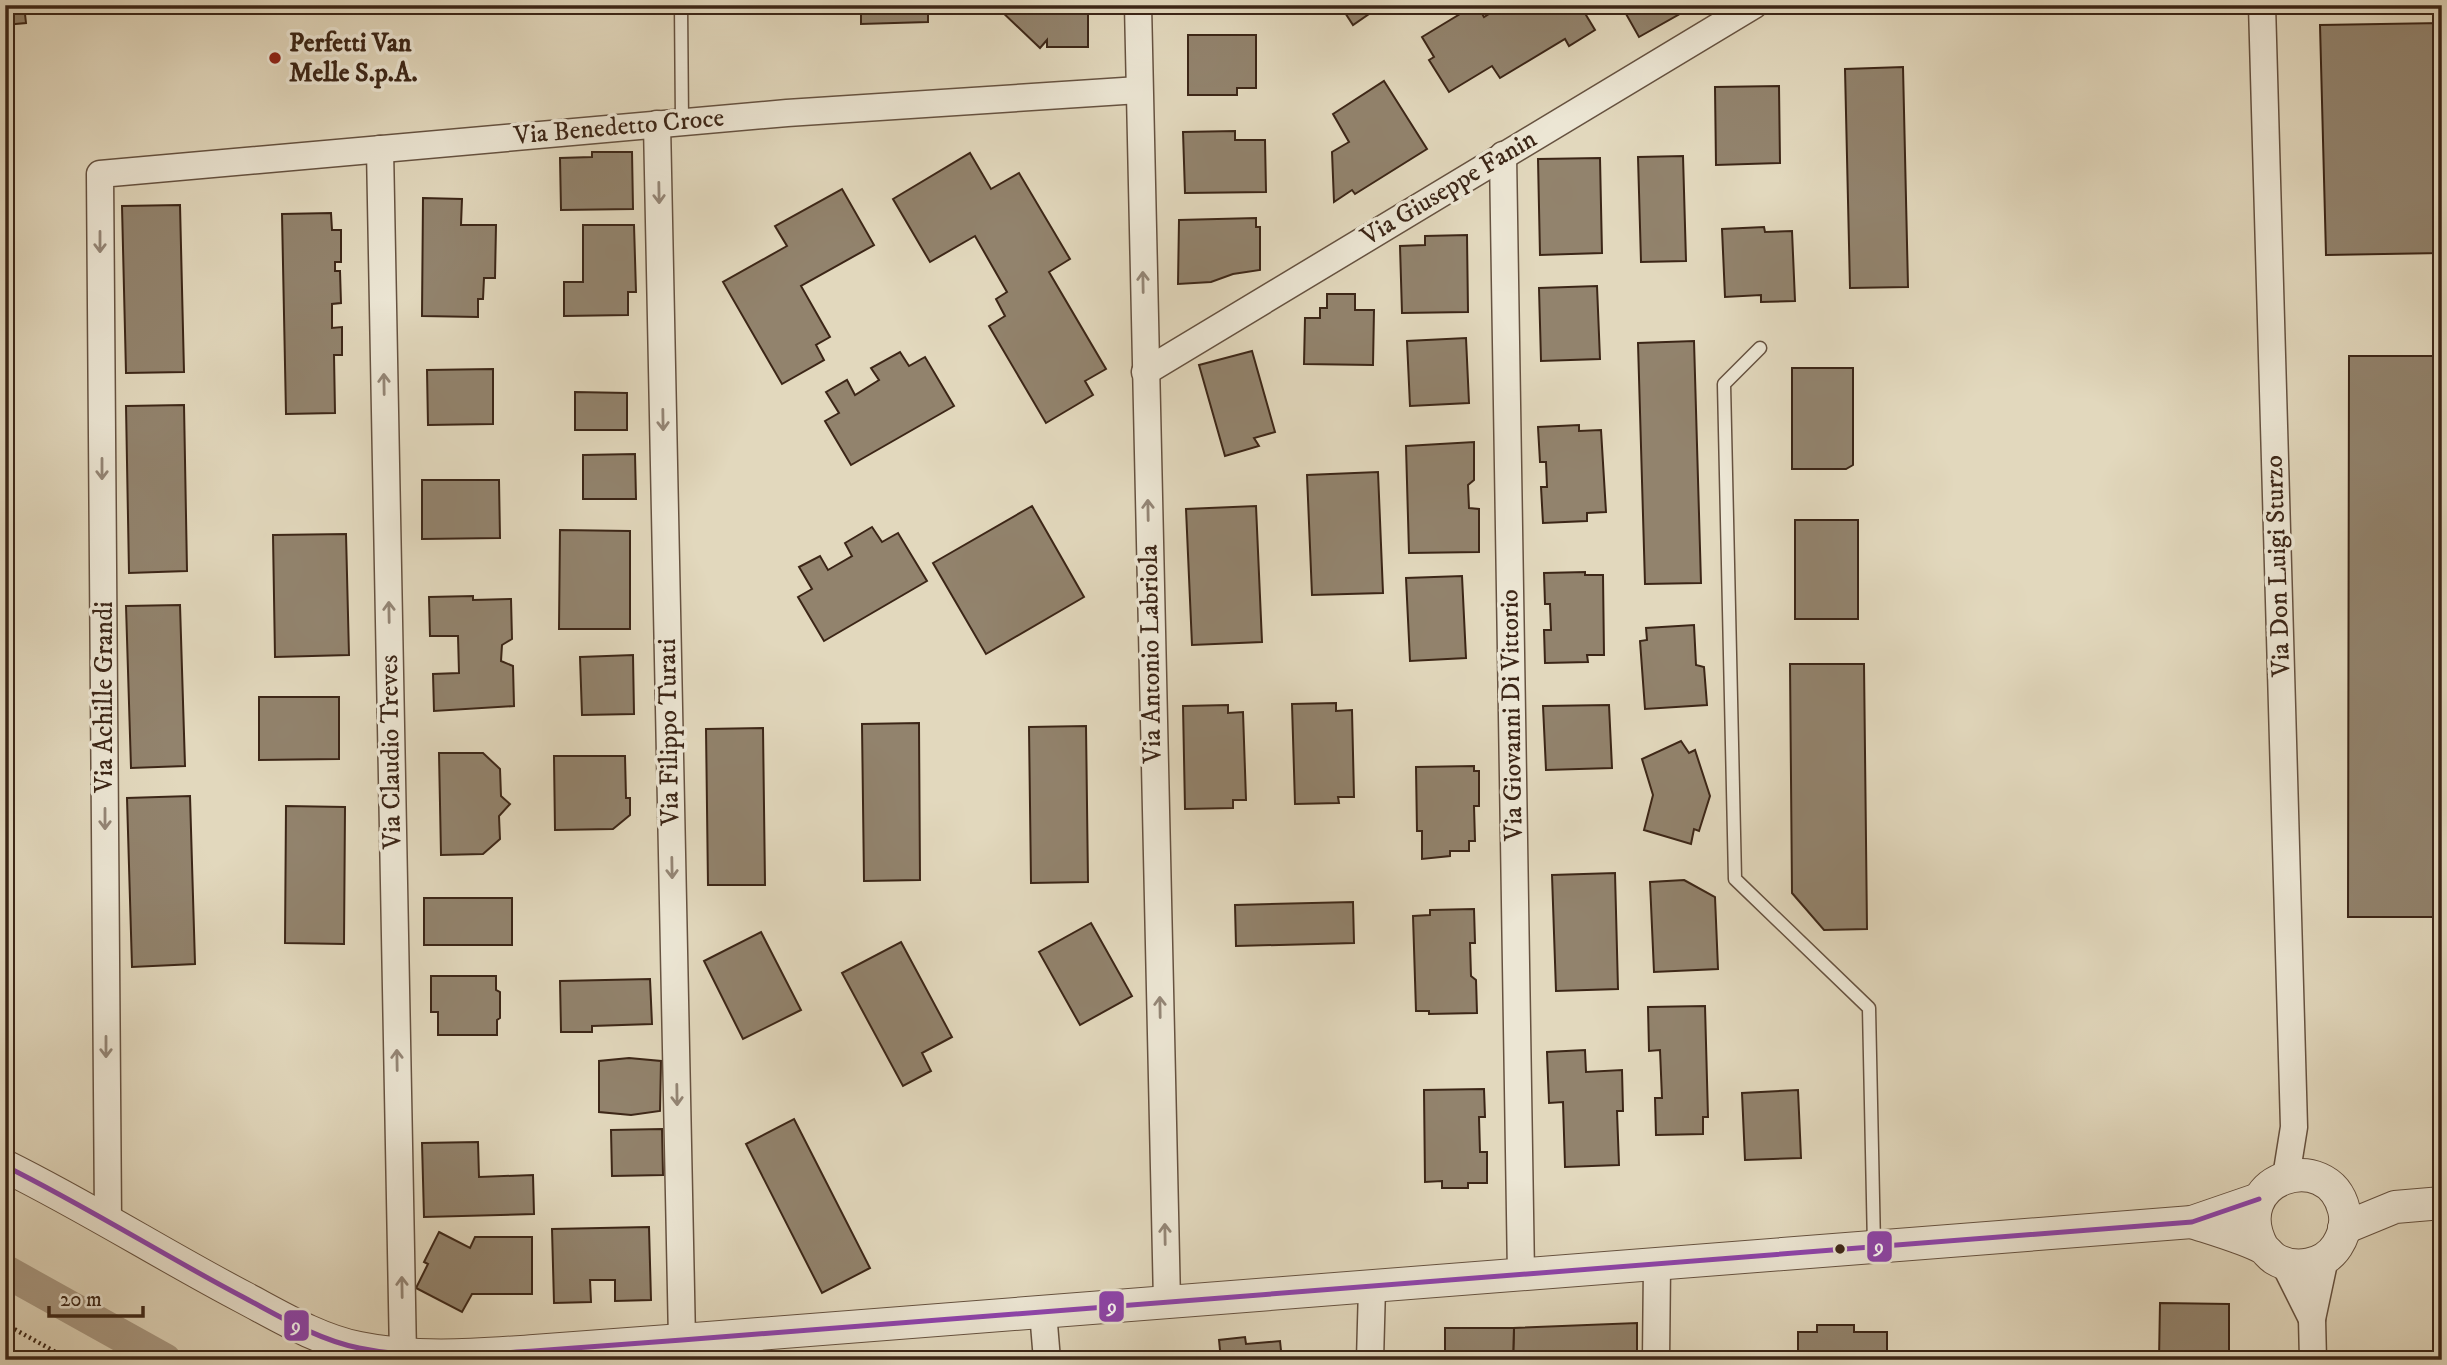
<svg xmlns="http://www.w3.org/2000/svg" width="2447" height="1365" font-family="'IM FELL DW Pica',serif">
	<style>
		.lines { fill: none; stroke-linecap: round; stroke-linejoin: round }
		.canal { stroke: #aa9b85; stroke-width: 33 }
		.building { fill: #92836d; stroke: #3c2617; stroke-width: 2 }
		.service-casing { stroke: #665240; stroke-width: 15 }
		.minor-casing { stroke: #665240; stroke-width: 29 }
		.tertiary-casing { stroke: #665240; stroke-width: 34 }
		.path { stroke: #3c2617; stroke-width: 4.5; stroke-dasharray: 2 3.5; stroke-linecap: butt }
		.service { stroke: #ece6d4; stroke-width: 12 }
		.minor { stroke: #ece6d4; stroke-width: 26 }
		.tertiary { stroke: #ece6d4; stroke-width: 32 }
		.bus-1-casing { stroke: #ece6d4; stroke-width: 10 }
		.bus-1 { stroke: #8e44ad; stroke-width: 5 }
		.oneway { stroke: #948676 }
		.poi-dot { fill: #8f2418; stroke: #ece6d4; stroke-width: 2.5 }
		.bus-dot { fill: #3c2617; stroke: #ece6d4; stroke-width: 2.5 }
		.labels { text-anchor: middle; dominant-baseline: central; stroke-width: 7; stroke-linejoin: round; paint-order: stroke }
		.poi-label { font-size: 26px; font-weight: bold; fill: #3c2617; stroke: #ece6d4; text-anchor: start }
		.street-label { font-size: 26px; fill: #3c2617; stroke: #ece6d4 }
		.line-badge { stroke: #ece6d4; stroke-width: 2.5 }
		.badge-label { font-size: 19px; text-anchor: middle; font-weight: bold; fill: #fff }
	</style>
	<rect width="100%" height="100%" fill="#e2d8bd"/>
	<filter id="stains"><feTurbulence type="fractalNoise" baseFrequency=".00286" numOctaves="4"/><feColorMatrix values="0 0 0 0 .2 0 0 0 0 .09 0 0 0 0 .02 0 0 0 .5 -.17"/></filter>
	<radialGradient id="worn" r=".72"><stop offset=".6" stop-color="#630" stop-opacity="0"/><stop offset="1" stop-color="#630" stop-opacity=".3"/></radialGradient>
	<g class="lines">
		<polyline class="canal" points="5,1271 165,1360"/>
	</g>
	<g class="building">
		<polygon points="5,5 24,5 26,23 5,25"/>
		<polygon points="861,5 928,5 928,22 861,24"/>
		<polygon points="1001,5 1084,5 1088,8 1088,47 1047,47 1047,40 1040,48 998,8"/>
		<polygon points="1340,5 1382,5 1353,25"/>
		<polygon points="1475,5 1477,5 1484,17 1503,5 1580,5 1595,30 1569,46 1565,39 1500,78 1492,66 1449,92 1429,60 1434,57 1422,37"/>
		<polygon points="1621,5 1691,5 1692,7 1639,37"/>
		<polygon points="2442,23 2442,253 2326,255 2320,25"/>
		<polygon points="1188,35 1256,35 1256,88 1237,88 1237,95 1188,95"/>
		<polygon points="1903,67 1908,287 1850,288 1845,69"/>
		<polygon points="1384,81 1427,149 1355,194 1352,190 1334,202 1332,152 1349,142 1333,114"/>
		<polygon points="1779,86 1780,163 1716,165 1715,87"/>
		<polygon points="1235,131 1235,140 1265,140 1266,192 1185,193 1183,132"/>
		<polygon points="592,152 632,152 633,209 561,210 560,158 592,157"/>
		<polygon points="970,153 991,189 1019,173 1070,259 1049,272 1106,369 1085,381 1093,395 1046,423 989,326 1005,316 996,299 1007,292 975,236 930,262 893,199"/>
		<polygon points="1683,156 1686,261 1641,262 1638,157"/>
		<polygon points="1600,158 1602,253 1540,255 1538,159"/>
		<polygon points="842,189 874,245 801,286 830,337 816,345 824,360 782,384 723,282 787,246 775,226"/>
		<polygon points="423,198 462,199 461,225 496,225 495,278 484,278 483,299 478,299 478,317 422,316"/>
		<polygon points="180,205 184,372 126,373 122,206"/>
		<polygon points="331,213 332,230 341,230 341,262 335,262 335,271 340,271 341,303 332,304 332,328 342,327 342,355 334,355 335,413 286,414 282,214"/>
		<polygon points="1256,218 1256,227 1260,227 1260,270 1233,274 1211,282 1178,284 1179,220"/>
		<polygon points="583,225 634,225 636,292 628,292 628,315 564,316 564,282 583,282"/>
		<polygon points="1764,227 1765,232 1792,231 1795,301 1761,302 1761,295 1725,297 1722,229"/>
		<polygon points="1467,235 1468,312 1402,313 1400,246 1425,245 1425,236"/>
		<polygon points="1597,286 1600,359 1541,361 1539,288"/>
		<polygon points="1327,294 1355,294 1355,310 1374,310 1373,365 1304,364 1305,318 1320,318 1320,308 1327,308"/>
		<polygon points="1466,338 1469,403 1410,406 1407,341"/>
		<polygon points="1694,341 1701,583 1645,584 1638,343"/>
		<polygon points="1252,351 1275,432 1254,438 1259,446 1225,456 1199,365"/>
		<polygon points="900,352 909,366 925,357 954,406 851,465 825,421 839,413 826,392 847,380 855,395 879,380 871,368"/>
		<polygon points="2349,356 2442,356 2442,917 2348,917"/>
		<polygon points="1792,368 1853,368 1853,465 1846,469 1792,469"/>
		<polygon points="493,369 493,424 428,425 427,370"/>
		<polygon points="575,392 627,393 627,430 575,430"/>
		<polygon points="184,405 187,571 129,573 126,406"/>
		<polygon points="1579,425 1579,431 1601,430 1606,512 1587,513 1587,521 1543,523 1541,487 1547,487 1546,462 1540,462 1538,427"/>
		<polygon points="1474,442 1474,480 1468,485 1469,508 1479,509 1479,552 1409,553 1406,446"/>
		<polygon points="635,454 636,499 583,499 583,455"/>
		<polygon points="1378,472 1383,593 1312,595 1307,475"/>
		<polygon points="422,480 499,480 500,538 422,539"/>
		<polygon points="1032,506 1084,597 986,654 933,563"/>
		<polygon points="1256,506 1262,642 1192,645 1186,509"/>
		<rect x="1795" y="520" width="63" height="99"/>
		<polygon points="872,527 882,542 898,533 927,581 824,641 798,597 812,589 799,567 820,556 828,570 852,556 845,543"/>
		<polygon points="560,530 630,531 630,629 559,629"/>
		<polygon points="346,534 349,655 275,657 273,535"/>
		<polygon points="1585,572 1585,575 1603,575 1604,655 1587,655 1588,662 1545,663 1544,630 1551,630 1550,604 1545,604 1544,573"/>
		<polygon points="1462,576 1466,658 1410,661 1406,578"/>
		<polygon points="473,596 473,600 511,599 512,639 502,645 501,661 513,666 514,706 434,711 433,674 459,673 458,636 430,636 429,597"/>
		<polygon points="180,605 185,766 131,768 126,606"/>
		<polygon points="1694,625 1696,665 1704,667 1707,705 1645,709 1640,641 1647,640 1646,628"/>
		<polygon points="633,655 634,714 582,715 580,657"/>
		<polygon points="1790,664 1864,664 1867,929 1824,930 1792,893"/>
		<polygon points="259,697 339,697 339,759 259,760"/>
		<polygon points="1336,703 1336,711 1352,710 1354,797 1338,797 1339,803 1295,804 1292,704"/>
		<polygon points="1228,705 1228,713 1243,712 1246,800 1233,800 1233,808 1185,809 1183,706"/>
		<polygon points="1609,705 1612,768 1546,770 1543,706"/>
		<polygon points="919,723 920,880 864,881 862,724"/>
		<polygon points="1086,726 1088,882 1031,883 1029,727"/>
		<polygon points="763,728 765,885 708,885 706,729"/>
		<polygon points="1681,741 1689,753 1695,750 1710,796 1699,831 1694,829 1691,844 1644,830 1653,795 1642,759"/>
		<polygon points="439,753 483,753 500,769 501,796 510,804 499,816 500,839 483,854 441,855"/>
		<polygon points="554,756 625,756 626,798 630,798 630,815 613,829 555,830"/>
		<polygon points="1474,766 1474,771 1479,771 1479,806 1474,806 1475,841 1469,841 1469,851 1450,851 1450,856 1422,859 1422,831 1417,831 1416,767"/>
		<polygon points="190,796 195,964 132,967 127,798"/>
		<polygon points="286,806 345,807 344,944 285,943"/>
		<polygon points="1615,873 1618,989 1556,991 1552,875"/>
		<polygon points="1684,880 1715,897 1718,969 1654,972 1650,882"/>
		<rect x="424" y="898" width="88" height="47"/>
		<polygon points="1353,902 1354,943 1236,946 1235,905"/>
		<polygon points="1474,909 1475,943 1470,943 1471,976 1476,980 1477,1013 1429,1014 1429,1011 1416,1011 1413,916 1430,915 1430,910"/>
		<polygon points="1091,923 1132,996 1080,1025 1039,952"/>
		<polygon points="761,932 801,1010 743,1039 704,961"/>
		<polygon points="901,942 952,1037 922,1053 931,1071 903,1086 842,973"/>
		<polygon points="431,976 496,976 496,990 500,992 500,1018 497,1020 497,1035 438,1035 438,1012 431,1012"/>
		<polygon points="650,979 652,1024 592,1026 592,1032 561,1032 560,981"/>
		<polygon points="1705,1006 1708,1117 1703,1117 1703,1134 1656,1135 1655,1098 1662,1098 1660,1050 1649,1051 1648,1007"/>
		<polygon points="1585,1050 1586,1072 1622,1070 1623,1111 1617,1111 1619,1165 1565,1167 1563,1102 1549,1103 1547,1052"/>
		<polygon points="629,1058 661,1061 660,1111 631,1115 599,1112 599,1061"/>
		<polygon points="1484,1089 1485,1117 1479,1117 1480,1152 1487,1152 1487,1183 1468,1183 1468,1188 1442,1188 1442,1181 1425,1182 1424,1090"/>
		<polygon points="1798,1090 1801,1158 1745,1160 1742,1093"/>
		<polygon points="794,1119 870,1268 822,1293 746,1144"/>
		<polygon points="662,1129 663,1175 612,1176 611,1130"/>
		<polygon points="478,1142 479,1177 533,1175 534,1214 424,1217 422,1143"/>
		<polygon points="649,1227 651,1300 615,1301 615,1280 590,1280 591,1302 554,1303 552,1229"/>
		<polygon points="439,1232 470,1248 475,1237 532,1237 532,1294 472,1294 462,1312 416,1288 428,1264 424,1262"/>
		<polygon points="2160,1303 2229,1304 2229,1360 2159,1360"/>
		<polygon points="1637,1323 1637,1360 1513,1360 1514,1328"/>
		<polygon points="1817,1325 1854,1325 1854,1332 1887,1332 1887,1360 1798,1360 1798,1332 1817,1332"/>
		<polygon points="1445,1328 1514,1328 1513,1360 1445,1360"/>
		<polygon points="1245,1337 1246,1344 1280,1341 1282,1360 1221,1360 1219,1340"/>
	</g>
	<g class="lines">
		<defs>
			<g id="service">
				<polyline points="681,5 682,122"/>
				<polyline points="1760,348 1724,384 1735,879 1869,1008 1874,1246"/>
			</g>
			<g id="minor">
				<polyline points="1138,5 1167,1302"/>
				<polyline points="2262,5 2294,1127 2286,1177"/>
				<polyline points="657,124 682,1340"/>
				<polyline points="380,149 403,1355"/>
				<polyline points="1503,155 1521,1275"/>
				<polyline points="1145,372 1754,5"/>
				<polyline points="108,1220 100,174 787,113 1139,90"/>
				<polyline points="2284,1263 2312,1319"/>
				<polyline points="1043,1312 1047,1360"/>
				<polyline points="721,1360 721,1337"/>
				<polyline points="1370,1360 1372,1287"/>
				<polyline points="1656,1360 1657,1265"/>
				<polyline points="2313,1360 2312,1319 2325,1258"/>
			</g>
			<g id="tertiary">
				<path d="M5 1166C86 1206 163 1255 243 1297 279 1316 318 1340 359 1348 416 1360 476 1355 534 1351 583 1347 633 1344 682 1340L2192 1222 2259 1199"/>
				<path d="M2192 1222C2210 1228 2248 1239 2263 1248 2267 1251 2270 1256 2275 1259 2295 1271 2324 1266 2337 1246 2344 1235 2347 1222 2344 1210 2328 1145 2225 1179 2263 1248"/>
				<polyline points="2344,1228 2395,1207 2442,1203"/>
			</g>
		</defs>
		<use href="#service" class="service-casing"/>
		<use href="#minor" class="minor-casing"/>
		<use href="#tertiary" class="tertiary-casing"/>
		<polyline class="path" points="5,1324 70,1360"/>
		<use href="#service" class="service"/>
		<use href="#minor" class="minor"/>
		<use href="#tertiary" class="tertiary"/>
		<defs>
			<path id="bus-1" d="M5 1166C86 1206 163 1255 243 1297 279 1316 318 1340 359 1348 416 1360 476 1355 534 1351 583 1347 633 1344 682 1340L2192 1222 2259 1199"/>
		</defs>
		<use href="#bus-1" class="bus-1-casing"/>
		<use href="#bus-1" class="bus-1"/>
	</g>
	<defs><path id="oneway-shaft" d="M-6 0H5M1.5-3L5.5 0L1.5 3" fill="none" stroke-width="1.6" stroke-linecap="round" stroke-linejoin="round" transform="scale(1.75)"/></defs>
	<g class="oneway">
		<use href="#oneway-shaft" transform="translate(659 193) rotate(89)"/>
		<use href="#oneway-shaft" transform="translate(100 242) rotate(90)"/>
		<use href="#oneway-shaft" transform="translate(1143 282) rotate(-91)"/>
		<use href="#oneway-shaft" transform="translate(384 384) rotate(-91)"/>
		<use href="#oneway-shaft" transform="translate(663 420) rotate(89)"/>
		<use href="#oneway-shaft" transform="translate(102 469) rotate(90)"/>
		<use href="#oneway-shaft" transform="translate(1148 510) rotate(-91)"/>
		<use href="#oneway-shaft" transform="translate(389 612) rotate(-91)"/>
		<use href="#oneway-shaft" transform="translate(105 819) rotate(90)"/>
		<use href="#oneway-shaft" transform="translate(672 868) rotate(89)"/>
		<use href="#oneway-shaft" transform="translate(1160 1007) rotate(-91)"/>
		<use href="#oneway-shaft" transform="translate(106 1047) rotate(90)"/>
		<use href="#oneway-shaft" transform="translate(397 1060) rotate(-91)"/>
		<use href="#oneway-shaft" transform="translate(677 1095) rotate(89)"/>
		<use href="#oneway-shaft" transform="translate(1165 1234) rotate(-91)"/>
		<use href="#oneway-shaft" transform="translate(402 1287) rotate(-91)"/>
	</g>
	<circle class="poi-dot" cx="275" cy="58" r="7"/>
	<circle class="bus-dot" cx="1840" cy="1249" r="6"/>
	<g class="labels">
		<g class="poi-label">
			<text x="289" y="43">Perfetti Van<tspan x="289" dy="30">Melle S.p.A.</tspan></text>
		</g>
		<g class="street-label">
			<text transform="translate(619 127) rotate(-5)">Via Benedetto Croce</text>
			<text transform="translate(1449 188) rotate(-31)">Via Giuseppe Fanin</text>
			<text transform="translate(2278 566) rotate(-92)">Via Don Luigi Sturzo</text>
			<text transform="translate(1151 654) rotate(-91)">Via Antonio Labriola</text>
			<text transform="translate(104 697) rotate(-90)">Via Achille Grandi</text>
			<text transform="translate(1512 715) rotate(-91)">Via Giovanni Di Vittorio</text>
			<text transform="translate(669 732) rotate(-91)">Via Filippo Turati</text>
			<text transform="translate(391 752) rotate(-91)">Via Claudio Treves</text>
		</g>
	</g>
	<g class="line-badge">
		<rect x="1866" y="1230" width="27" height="33" rx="7" fill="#8e44ad"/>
		<rect x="1098" y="1290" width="27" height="33" rx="7" fill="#8e44ad"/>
		<rect x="283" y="1309" width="27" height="33" rx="7" fill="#8e44ad"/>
	</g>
	<g class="badge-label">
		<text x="1879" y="1253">9</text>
		<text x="1112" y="1313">9</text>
		<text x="296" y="1332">9</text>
	</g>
	<rect width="2447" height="1365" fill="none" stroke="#e2d8bd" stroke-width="28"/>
	<rect x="7" y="7" width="2433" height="1351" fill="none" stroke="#3c2617" stroke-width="3.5"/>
	<rect x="14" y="14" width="2419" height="1337" fill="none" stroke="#3c2617" stroke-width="2"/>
	<path d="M49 1306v10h94v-10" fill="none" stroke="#3c2617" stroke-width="3.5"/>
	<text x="60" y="1306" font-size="21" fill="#3c2617" stroke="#ece6d4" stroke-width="5" paint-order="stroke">20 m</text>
	<rect width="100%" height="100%" filter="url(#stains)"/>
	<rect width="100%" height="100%" fill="url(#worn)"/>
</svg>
